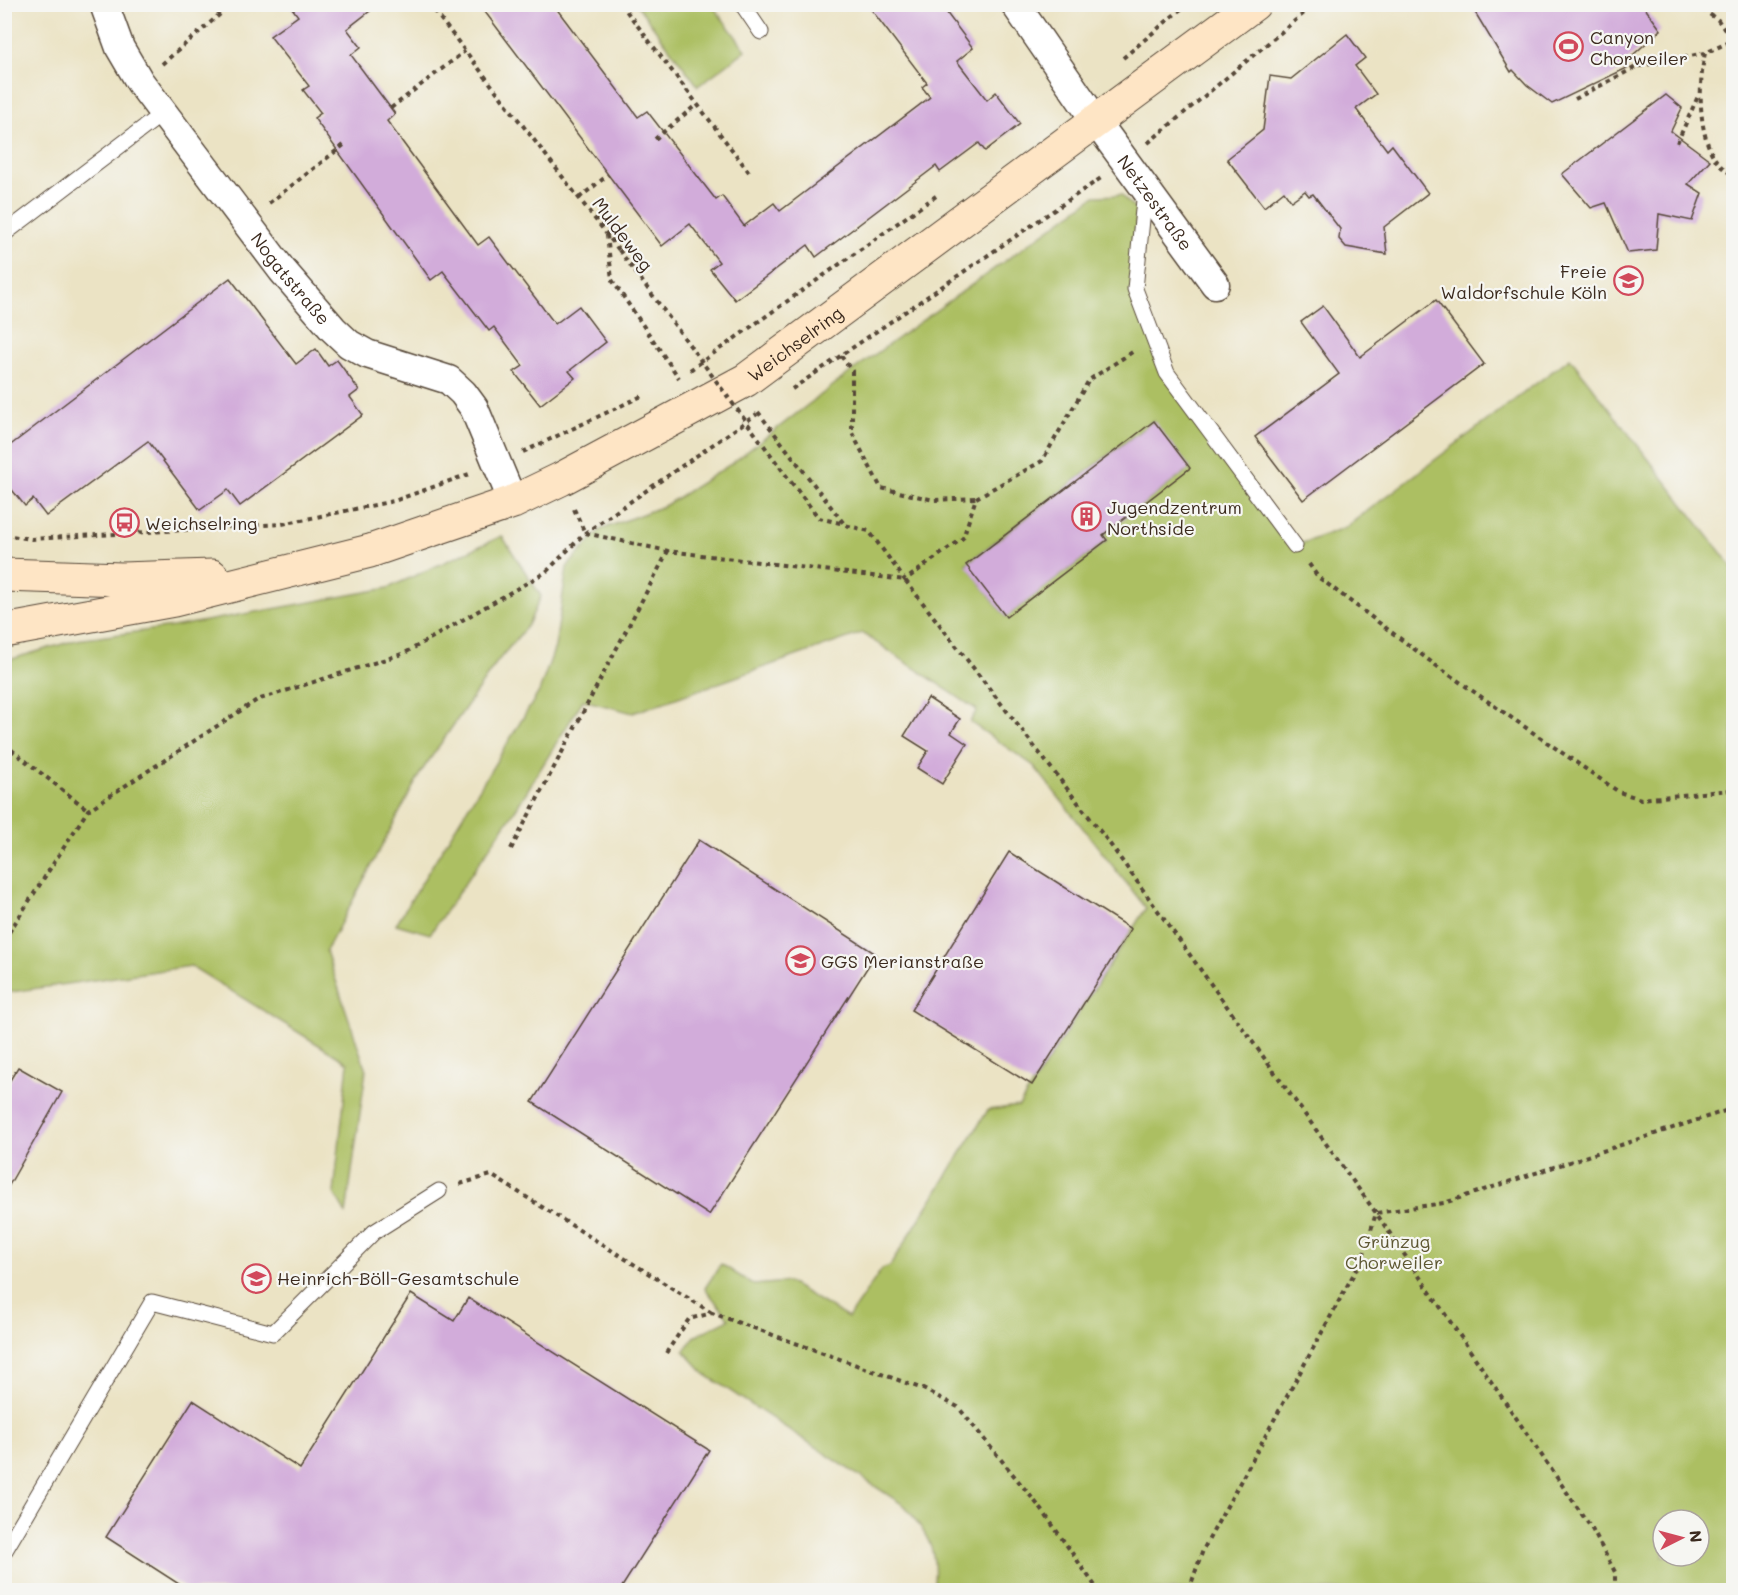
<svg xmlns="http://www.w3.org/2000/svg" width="1738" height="1595" font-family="Mali,sans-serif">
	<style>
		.green { fill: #acbf62; stroke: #747440; stroke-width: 1.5; fill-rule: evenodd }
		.building { fill: #d2acda }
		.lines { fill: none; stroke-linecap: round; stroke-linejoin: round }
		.lane-casing { stroke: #554637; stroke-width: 17 }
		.street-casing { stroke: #554637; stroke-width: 31 }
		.secondary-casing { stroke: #554637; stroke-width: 35 }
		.path { stroke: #554637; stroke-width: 4; stroke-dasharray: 4.5 4.5; stroke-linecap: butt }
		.lane { stroke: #fff; stroke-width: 15 }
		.street { stroke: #fff; stroke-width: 28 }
		.secondary { stroke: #fee5c5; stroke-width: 33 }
		.path-bridge { stroke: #554637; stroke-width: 4; stroke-dasharray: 4.5 4.5; stroke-linecap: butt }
		.labels { text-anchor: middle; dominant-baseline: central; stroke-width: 4.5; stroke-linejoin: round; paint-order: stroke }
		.poi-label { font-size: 18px; fill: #3b2a1e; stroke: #f6f6f2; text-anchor: start }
		.street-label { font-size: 18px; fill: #3b2a1e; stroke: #f6f6f2 }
		.park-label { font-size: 18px; fill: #5d5732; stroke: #f6f6f2 }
	</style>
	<rect width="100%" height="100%" fill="#f6f6f2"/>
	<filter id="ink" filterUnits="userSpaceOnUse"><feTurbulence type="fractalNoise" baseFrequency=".0167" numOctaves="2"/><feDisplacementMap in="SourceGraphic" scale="12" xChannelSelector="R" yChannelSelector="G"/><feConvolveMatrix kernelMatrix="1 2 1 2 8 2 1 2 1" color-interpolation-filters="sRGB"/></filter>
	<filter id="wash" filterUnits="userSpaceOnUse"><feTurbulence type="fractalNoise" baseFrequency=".008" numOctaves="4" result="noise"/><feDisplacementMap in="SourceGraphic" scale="24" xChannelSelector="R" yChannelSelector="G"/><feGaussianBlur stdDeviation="1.35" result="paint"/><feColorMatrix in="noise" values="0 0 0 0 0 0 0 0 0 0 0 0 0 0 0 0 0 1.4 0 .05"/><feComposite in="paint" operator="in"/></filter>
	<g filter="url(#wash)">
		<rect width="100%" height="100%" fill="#ebe3c4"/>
		<g class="green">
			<polygon points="637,5 712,5 746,50 698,86"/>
			<path d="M1121 195 1136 210 1135 289 1167 373 1295 546 1346 527 1570 358 1733 568V1590H933C939 1551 928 1535 905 1506L706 1375 684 1351 695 1336 729 1319 705 1288 721 1264 754 1285 788 1282 848 1318 882 1269 890 1266 988 1110 1019 1106 1146 908 1034 766 970 722 977 710 862 633 633 713 583 700 514 812 430 934 396 924 539 692 555 647 567 567 600 530 666 505 731 464 852 371 1095 196ZM1153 421 1190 468 1103 535 1107 540 1006 617 966 564ZM1663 1520H1699V1556H1663Z"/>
			<polygon points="502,536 541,596 528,625 497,662 421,772 326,951 366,1070 346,1214 334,1193 348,1063 191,966 5,993 5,661 76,640 173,627 388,588"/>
		</g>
		<g id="blocks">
			<g class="building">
				<polygon points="289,4 379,4 347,29 361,47 351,55 395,114 387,121 478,245 489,237 555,324 579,306 606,342 569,371 575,378 540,405 514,372 523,366 494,327 489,331 443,271 431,280 314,118 321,113 303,90 309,86 270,36 298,16"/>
				<polygon points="479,4 553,4 638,117 647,111 716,200 722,196 744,226 774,203 780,211 930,97 922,87 927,83 867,4 940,4 973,48 957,61 987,100 996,92 1020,124 985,151 979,143 940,172 936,166 816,257 808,245 735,300 710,269 719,262 690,224 662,246"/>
				<polygon points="1470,4 1642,4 1661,30 1624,63 1627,68 1552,104 1527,85 1513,70 1511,72"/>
				<polygon points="1347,34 1365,58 1355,66 1376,94 1356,109 1387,150 1392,145 1428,193 1384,227 1387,254 1346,247 1339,239 1340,229 1313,194 1309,196 1305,191 1291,201 1284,191 1264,207 1227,159 1263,130 1270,76 1291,79"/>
				<polygon points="1666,95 1682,108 1671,131 1710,160 1688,184 1702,193 1692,221 1659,214 1656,250 1628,253 1606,203 1591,208 1562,174"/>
				<polygon points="230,278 296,364 316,349 328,366 337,360 359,390 350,397 363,415 240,506 228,490 200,510 148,441 46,516 33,499 25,506 4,480 4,450"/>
				<polygon points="1436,300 1484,364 1303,500 1255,437 1339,374 1301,322 1323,306 1360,357"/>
				<polygon points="1154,421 1190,468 1103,535 1107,540 1006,617 966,565"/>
				<polygon points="928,698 960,719 951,733 967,744 942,784 917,768 928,751 904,736"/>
				<polygon points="699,840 876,954 709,1215 532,1102"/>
				<polygon points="1009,852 1131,929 1032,1085 911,1010"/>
				<polygon points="18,1067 62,1092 4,1194 4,1090"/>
				<polygon points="411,1294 454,1321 468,1298 709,1450 620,1590 188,1590 106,1537 193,1400 300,1469"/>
			</g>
		</g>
	</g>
	<g filter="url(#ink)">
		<use href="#blocks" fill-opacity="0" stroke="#554637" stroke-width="1.5"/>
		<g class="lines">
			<defs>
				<g id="lane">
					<polyline points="742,4 761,32"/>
					<polyline points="1145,190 1135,289 1167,373 1295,546"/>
					<polyline points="4,234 163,113"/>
					<polyline points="4,1552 152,1302 273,1333 374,1232 439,1191"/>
				</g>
				<g id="street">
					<path id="s1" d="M104 4 120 48 140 82 282 270 333 329 349 344 367 354 449 380 463 393 474 408 513 502"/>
					<path id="s2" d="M1015 4 1095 120 1215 284"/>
				</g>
				<g id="secondary">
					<polyline points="4,575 122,579 212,576"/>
					<path id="s3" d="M4 631 174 600 370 551 513 502 561 479 746 380 1254 4"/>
				</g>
			</defs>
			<use href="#lane" class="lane-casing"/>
			<use href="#street" class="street-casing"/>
			<use href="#secondary" class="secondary-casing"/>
			<g class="path">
				<polyline points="429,4 619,250"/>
				<polyline points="621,4 749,172"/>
				<polyline points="1695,4 1718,20 1731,39"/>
				<path d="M1705 53C1698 86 1695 159 1734 175"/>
				<polyline points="1123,58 1187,4"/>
				<polyline points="162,64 232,4"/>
				<polyline points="1575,99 1636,67 1705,53 1734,40"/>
				<polyline points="391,108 465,51"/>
				<polyline points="655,139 696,105"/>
				<polyline points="1148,143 1315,4"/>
				<polyline points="1677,143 1699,94"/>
				<polyline points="579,198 608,175"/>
				<polyline points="269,203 344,145"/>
				<polyline points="607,235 612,280 679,378"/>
				<polyline points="841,356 852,371 852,433 881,488 934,500 976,498"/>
				<polyline points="690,370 936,196"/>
				<polyline points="792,389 1101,178"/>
				<polyline points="758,412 845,525 869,531 905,580 963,538 976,498 1042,461 1089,380 1134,351"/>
				<polyline points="523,452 644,395"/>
				<polyline points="791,482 819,518 844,524"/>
				<polyline points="574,509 585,533 668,551 905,580 1107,840 1376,1213 1592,1529 1615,1572 1615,1590"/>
				<polyline points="4,535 31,539 282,524 394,501 469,474"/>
				<polyline points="1309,564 1318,577 1438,667 1619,792 1641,799 1731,790 1734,794"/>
				<polyline points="4,744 88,810"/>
				<polyline points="511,849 668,551"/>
				<polyline points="4,940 88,810 257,700 405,653 546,572 585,533 757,414"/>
				<polyline points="460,1184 491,1175 712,1313"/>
				<polyline points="666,1353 689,1319 712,1313 923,1389 958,1407 1042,1510 1098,1590"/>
				<polyline points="1189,1590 1203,1550 1363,1257 1376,1213 1444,1203 1734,1108"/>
			</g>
			<use href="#lane" class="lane"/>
			<use href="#street" class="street"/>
			<use href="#secondary" class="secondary"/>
			<polyline class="path-bridge" points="619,250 791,482"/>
		</g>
	</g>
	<defs>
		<symbol id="stadium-ring" viewBox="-11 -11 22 22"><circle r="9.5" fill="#f6f6f2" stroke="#d1495b" stroke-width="1.5"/><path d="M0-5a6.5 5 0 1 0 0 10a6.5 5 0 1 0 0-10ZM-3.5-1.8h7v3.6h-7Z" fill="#d1495b"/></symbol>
		<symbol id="school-ring" viewBox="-11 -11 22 22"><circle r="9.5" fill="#f6f6f2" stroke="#d1495b" stroke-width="1.5"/><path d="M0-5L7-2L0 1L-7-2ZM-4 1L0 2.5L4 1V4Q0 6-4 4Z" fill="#d1495b"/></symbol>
		<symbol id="building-ring" viewBox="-11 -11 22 22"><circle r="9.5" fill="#f6f6f2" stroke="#d1495b" stroke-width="1.5"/><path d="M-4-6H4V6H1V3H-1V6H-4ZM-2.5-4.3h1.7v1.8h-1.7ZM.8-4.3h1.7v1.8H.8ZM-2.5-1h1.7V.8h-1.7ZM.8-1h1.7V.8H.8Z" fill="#d1495b"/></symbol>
		<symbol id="bus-ring" viewBox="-11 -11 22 22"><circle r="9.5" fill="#f6f6f2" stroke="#d1495b" stroke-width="1.5"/><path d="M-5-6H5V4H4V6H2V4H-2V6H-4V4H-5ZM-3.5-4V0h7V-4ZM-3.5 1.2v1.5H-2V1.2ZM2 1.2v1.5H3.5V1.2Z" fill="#d1495b"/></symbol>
	</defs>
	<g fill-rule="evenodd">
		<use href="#stadium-ring" x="1552" y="30" width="33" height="33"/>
		<use href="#school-ring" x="1612" y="264" width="33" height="33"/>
		<use href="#building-ring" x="1070" y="500" width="33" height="33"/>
		<use href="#bus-ring" x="108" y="506" width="33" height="33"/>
		<use href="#school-ring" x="784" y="944" width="33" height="33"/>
		<use href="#school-ring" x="240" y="1262" width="33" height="33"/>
	</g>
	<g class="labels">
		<g class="poi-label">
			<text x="1590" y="37">Canyon<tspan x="1590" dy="21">Chorweiler</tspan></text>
			<text x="1607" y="271" text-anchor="end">Freie<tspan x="1607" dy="21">Waldorfschule Köln</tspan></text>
			<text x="1107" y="507">Jugendzentrum<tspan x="1107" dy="21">Northside</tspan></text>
			<text x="145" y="523">Weichselring</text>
			<text x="821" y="961">GGS Merianstraße</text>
			<text x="277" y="1278">Heinrich-Böll-Gesamtschule</text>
		</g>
		<g class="street-label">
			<text stroke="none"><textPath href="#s2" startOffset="243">Netzestraße</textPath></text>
			<text transform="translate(623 234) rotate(53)">Muldeweg</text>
			<text stroke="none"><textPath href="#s1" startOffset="334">Nogatstraße</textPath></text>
			<text stroke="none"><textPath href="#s3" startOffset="850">Weichselring</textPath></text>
		</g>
		<g class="park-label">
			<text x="1394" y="1241">Grünzug<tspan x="1394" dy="21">Chorweiler</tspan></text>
		</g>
	</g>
	<rect width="1738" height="1595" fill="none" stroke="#f6f6f2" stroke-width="24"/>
	<g transform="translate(1681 1538) rotate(84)"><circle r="28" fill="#f6f6f2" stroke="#aba49d" stroke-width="1.5"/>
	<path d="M0-4.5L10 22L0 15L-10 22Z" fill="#d1495b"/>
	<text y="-9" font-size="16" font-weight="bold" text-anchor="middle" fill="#3b2a1e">N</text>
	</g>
</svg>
